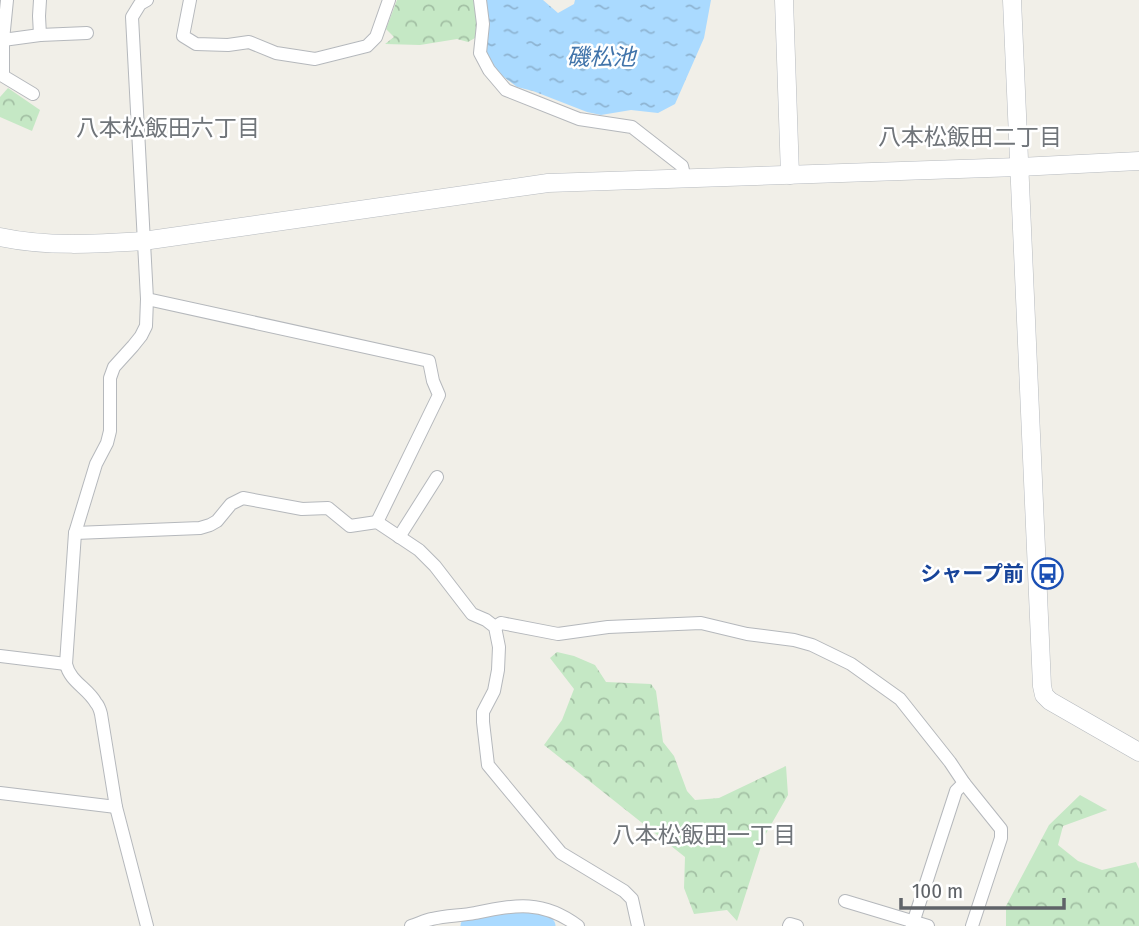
<svg xmlns="http://www.w3.org/2000/svg" width="1139" height="926" font-family="'Fira Sans Condensed','Noto Sans JP',sans-serif">
	<style>
		.forest { fill: url(#forest-crowns) }
		.water { fill: url(#water-ripples) }
		.lines { fill: none; stroke-linecap: round; stroke-linejoin: round }
		.river { stroke: #aadaff; stroke-width: 19 }
		.street-casing { stroke: #b5b8bc; stroke-width: 14 }
		.secondary-casing { stroke: #b6babf; stroke-width: 19 }
		.street { stroke: #fff; stroke-width: 12 }
		.secondary { stroke: #fff; stroke-width: 18 }
		.labels { text-anchor: middle; dominant-baseline: central; stroke-width: 5; stroke-linejoin: round; paint-order: stroke }
		.transit-label { font-size: 21px; font-weight: bold; fill: #164399; stroke: #fff; text-anchor: end }
		.water-label { font-size: 23px; font-style: italic; fill: #4174aa; stroke: #fff }
		.neighbourhood-label { font-size: 23px; fill: #70757a; stroke: #fff }
	</style>
	<defs>
		<pattern id="forest-crowns" width="20" height="18" patternUnits="userSpaceOnUse" patternTransform="scale(1.75)"><rect width="20" height="18" fill="#c5e8c5"/><path d="M2 6a3 3 0 1 1 6 0M12 15a3 3 0 1 1 6 0" fill="none" stroke="#a3c0a4"/></pattern>
		<pattern id="water-ripples" width="26" height="14" patternUnits="userSpaceOnUse" patternTransform="scale(1.75)"><rect width="26" height="14" fill="#aadaff"/><path d="M2 4q2-2 4 0t4 0M15 11q2-2 4 0t4 0" fill="none" stroke="#8eb4d2"/></pattern>
	</defs>
	<rect width="100%" height="100%" fill="#f1efe8"/>
	<g class="forest">
		<polygon points="397,0 476,0 478,17 475,38 468,42 457,39 420,45 385,44 394,37 386,29"/>
		<polygon points="8,88 40,110 32,131 0,117 0,97"/>
		<polygon points="557,652 574,656 595,665 606,682 651,684 656,691 663,742 674,756 687,791 695,800 719,798 786,766 788,795 764,837 737,921 727,910 694,914 684,888 685,857 544,745 562,720 574,689 550,658"/>
		<polygon points="1080,795 1107,810 1063,826 1058,845 1078,861 1102,870 1136,862 1139,869 1139,926 1006,926 1006,906 1049,825"/>
	</g>
	<polygon class="water" points="486,0 543,0 558,13 574,4 575,0 711,0 704,38 675,104 658,113 631,110 601,115 587,112 533,91 517,87 500,74 487,56"/>
	<g class="lines">
		<polyline class="river" points="470,926 525,918 546,926"/>
		<defs>
			<g id="street">
				<polyline points="7,0 3,40 3,76 33,94"/>
				<polyline points="190,0 183,36 196,44 228,45 249,42 276,53 315,59 367,46 376,37 389,0"/>
				<polyline points="480,0 483,24 480,53 489,70 506,90 579,119 632,127 682,166 685,179"/>
				<polyline points="40,35 39,16 40,0"/>
				<polyline points="3,40 40,35 87,33"/>
				<polyline points="147,299 429,361 433,381 439,395 377,522"/>
				<polyline points="75,533 200,528 210,525 217,521 231,504 243,498 302,509 328,508 350,526 377,522 419,550 435,566 472,614 486,620 495,627 499,647 498,670 494,691 483,712 483,722 488,765 561,853 624,891 632,899 638,926"/>
				<polyline points="399,537 437,477"/>
				<polyline points="495,627 501,623 558,634 608,627 701,623 747,634 794,640 812,645 851,664 900,699 950,762 964,783 1001,829 1001,838 972,926"/>
				<polyline points="0,656 66,664"/>
				<polyline points="0,793 116,807"/>
				<polyline points="845,901 928,926"/>
				<path d="M147 926 116 807 101 714C100 710 99 706 96 703 88 688 70 682 66 664L75 533 96 464 107 443 110 431V378L114 367 133 346 141 336 146 326 147 299 132 17 140 4 147 0"/>
				<path d="M411 926C418 924 425 920 432 919 446 915 461 916 475 913 515 905 542 899 578 926"/>
				<polyline points="789,926 790,924 797,926"/>
				<polyline points="912,926 956,791 964,783"/>
			</g>
			<g id="secondary">
				<polyline points="784,0 790,175"/>
				<polyline points="1012,0 1042,686 1044,695 1050,701 1139,752"/>
				<path d="M0 237C46 247 96 244 143 241L548 183 1019 167 1139 161"/>
			</g>
		</defs>
		<use href="#street" class="street-casing"/>
		<use href="#secondary" class="secondary-casing"/>
		<use href="#street" class="street"/>
		<use href="#secondary" class="secondary"/>
	</g>
	<defs>
		<symbol id="bus-ring" viewBox="-11 -11 22 22"><circle r="9.5" fill="#fff" stroke="#1a4fb4" stroke-width="1.5"/><path d="M-5-6H5V4H4V6H2V4H-2V6H-4V4H-5ZM-3.5-4V0h7V-4ZM-3.5 1.2v1.5H-2V1.2ZM2 1.2v1.5H3.5V1.2Z" fill="#1a4fb4"/></symbol>
	</defs>
	<g fill-rule="evenodd">
		<use href="#bus-ring" x="1030" y="556" width="35" height="35"/>
	</g>
	<g class="labels">
		<g class="transit-label">
			<text x="1024" y="574">シャープ前</text>
		</g>
		<g class="water-label">
			<text x="601" y="57">磯松池</text>
		</g>
		<g class="neighbourhood-label">
			<text x="168" y="128">八本松飯田六丁目</text>
			<text x="970" y="137">八本松飯田二丁目</text>
			<text x="704" y="835">八本松飯田一丁目</text>
		</g>
	</g>
	<path d="M901 898v10h163v-10" fill="none" stroke="#5f6368" stroke-width="3.5"/>
	<text x="912" y="898" font-size="21" fill="#5f6368" stroke="#ffffff" stroke-width="5" paint-order="stroke">100 m</text>
</svg>
